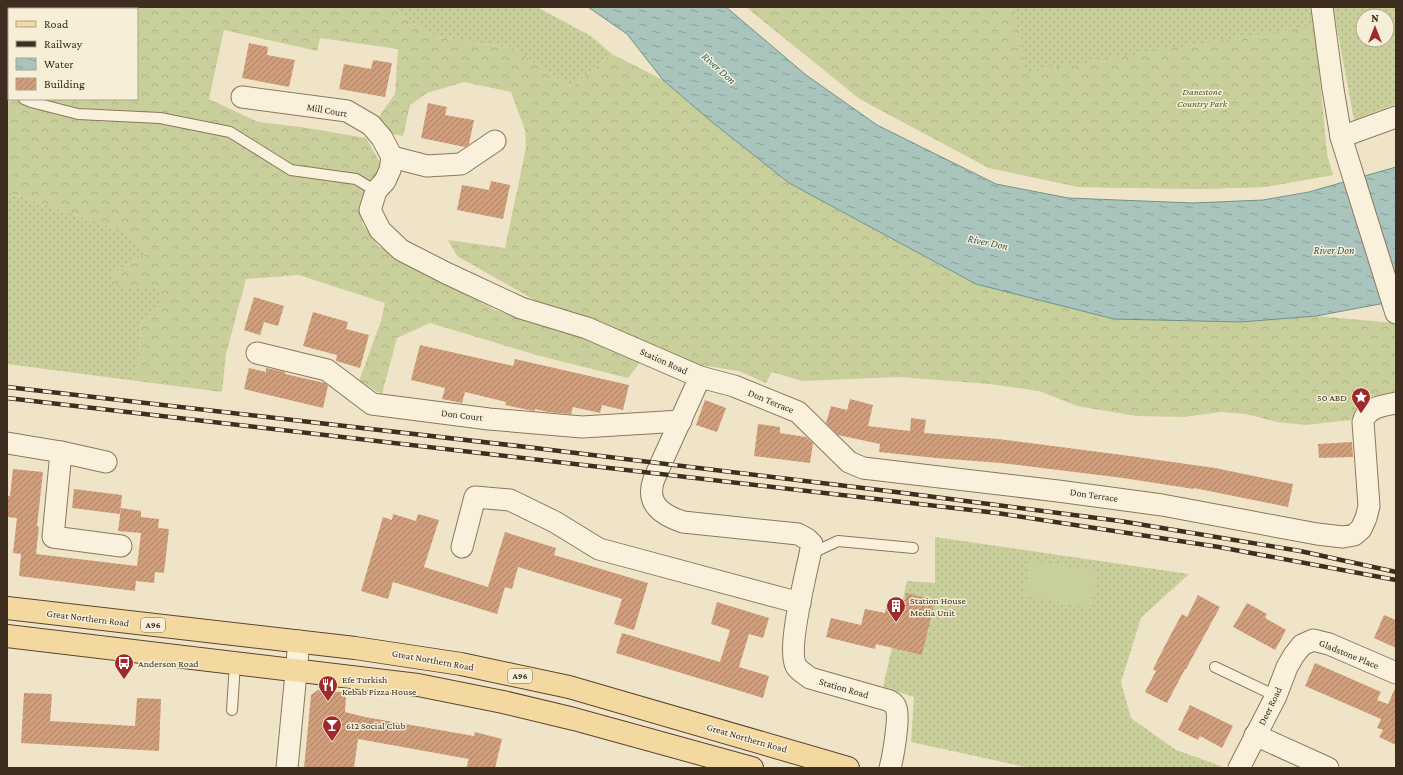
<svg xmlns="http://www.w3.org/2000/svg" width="1403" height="775" font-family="'Crimson Pro',serif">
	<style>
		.grass { fill: url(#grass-dots); fill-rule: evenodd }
		.forest { fill: url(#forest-crowns); fill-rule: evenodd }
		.garden { fill: #c9cf9b }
		.water { fill: url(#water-ripples); stroke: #6f938a }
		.building { fill: url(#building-hatch) }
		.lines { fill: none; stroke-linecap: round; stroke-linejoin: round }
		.service-casing { stroke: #8d765c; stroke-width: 12 }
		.minor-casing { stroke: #8d765c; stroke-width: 23 }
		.primary-casing { stroke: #5b4430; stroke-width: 24 }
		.service { stroke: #faf1dc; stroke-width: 10 }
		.minor { stroke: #faf1dc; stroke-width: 21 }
		.primary { stroke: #f3d9a0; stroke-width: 22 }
		.rail-casing { stroke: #3d2e20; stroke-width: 4.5 }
		.rail { stroke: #f7eed8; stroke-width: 3; stroke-dasharray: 9; stroke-linecap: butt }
		.labels { text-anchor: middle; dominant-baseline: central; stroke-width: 3; stroke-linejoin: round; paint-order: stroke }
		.shield { fill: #f7eed8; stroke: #756857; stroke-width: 1 }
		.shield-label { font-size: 9px; font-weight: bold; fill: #3d2e20 }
		.park-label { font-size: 10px; font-style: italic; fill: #4d5a26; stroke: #f7eed8 }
		.street-label { font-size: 10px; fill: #3d2e20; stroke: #f7eed8 }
		.poi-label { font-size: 10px; fill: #3d2e20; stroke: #f7eed8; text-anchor: start }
		.water-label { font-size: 11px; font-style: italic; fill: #2f5d5a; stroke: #f7eed8 }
	</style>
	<defs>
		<pattern id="grass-dots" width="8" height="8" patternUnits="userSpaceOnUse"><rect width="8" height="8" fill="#c9cf9b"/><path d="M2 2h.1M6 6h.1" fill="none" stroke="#aeb285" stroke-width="1.8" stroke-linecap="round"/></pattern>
		<pattern id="forest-crowns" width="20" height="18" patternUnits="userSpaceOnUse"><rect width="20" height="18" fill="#c9cf9b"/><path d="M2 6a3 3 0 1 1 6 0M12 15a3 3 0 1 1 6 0" fill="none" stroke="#aeb285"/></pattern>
		<pattern id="water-ripples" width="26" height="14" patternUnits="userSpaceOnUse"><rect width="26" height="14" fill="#a9c4bc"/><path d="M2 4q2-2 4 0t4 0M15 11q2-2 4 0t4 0" fill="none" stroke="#8ba098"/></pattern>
		<pattern id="building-hatch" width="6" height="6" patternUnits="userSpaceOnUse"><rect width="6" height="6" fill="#cf9f7d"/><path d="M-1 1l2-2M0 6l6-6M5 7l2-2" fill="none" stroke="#a98266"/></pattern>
	</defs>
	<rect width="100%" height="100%" fill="#f0e4c8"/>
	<g class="grass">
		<polygon points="392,7 537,7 591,36 612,54 571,87 512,48 438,37 407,20"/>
		<polygon points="746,7 1312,7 1327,155 1333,175 1265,187 1199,189 1079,187 989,168 860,99"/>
		<path d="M1333 7H1396V104L1354 120ZM1363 16H1387V40H1363Z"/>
		<polygon points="7,192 127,232 146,254 111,274 159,289 164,302 141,324 137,381 7,364"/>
		<polygon points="935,537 1189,574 1141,618 1121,682 1131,718 1176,750 1221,766 1220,768 1030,768 911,742 914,697 883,687 907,581 935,583"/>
	</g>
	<g class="forest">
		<path d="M7 7H392L407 20 438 37 512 48 571 87 612 54 663 80 712 122 789 183 976 284 1241 322 1316 316 1396 323V391L1365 398 1351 420 1306 425 1277 422 1246 414 1221 412 1184 417 1136 416 1077 406 1039 391 989 384 899 377 802 381 772 372 766 383 739 371 694 364 607 326 536 301 457 256 448 240 505 248 526 148 525 130 511 92 464 82 427 93 410 105 403 136 388 133 378 118 395 94 398 49 320 38 317 51 224 30 209 99 258 122 301 127 366 138 382 166 364 201 362 223 378 246 495 310 594 341 642 360 628 378 540 356 430 323 397 338 382 394 359 381 381 321 385 303 299 275 246 279 226 354 222 392 137 381 141 324 163 301 159 289 110 285 111 274 146 254 127 232 7 192ZM9 9H137V99H9Z"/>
		<polygon points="746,7 1014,7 1026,72 1315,25 1327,155 1333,175 1265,187 1199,189 1079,187 989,168 860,99"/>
	</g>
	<polygon class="garden" points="1030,561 1099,571 1091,608 1024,596"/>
	<polygon class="water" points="588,7 726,7 806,75 877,125 996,184 1068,198 1193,203 1263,200 1309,192 1396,167 1396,301 1316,316 1241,322 1114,319 976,284 789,183 712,122 663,80 627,34"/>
	<g class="building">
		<polygon points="249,43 268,47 267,55 295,60 289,87 242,78"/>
		<polygon points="373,60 392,63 385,97 339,89 344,64 371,69"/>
		<polygon points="428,103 447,107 445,115 474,120 469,144 465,147 421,138"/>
		<polygon points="491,181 510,185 503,219 457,210 462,185 489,190"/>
		<polygon points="254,297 284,306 278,326 264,322 260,335 244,330"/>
		<polygon points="313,312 348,322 346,329 369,335 360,368 336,361 337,355 303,346"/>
		<polygon points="420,345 513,366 515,359 629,385 623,410 602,405 600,413 573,407 571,414 548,412 535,409 535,411 529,410 505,405 506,402 465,392 462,403 442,399 445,388 411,380"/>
		<polygon points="249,368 266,372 266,368 285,372 285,374 325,383 328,386 323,408 244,389"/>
		<polygon points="850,399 873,405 868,426 910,431 911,418 926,420 924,433 998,439 1130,456 1215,468 1293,484 1288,507 1194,488 1194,489 1123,478 1001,463 936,458 879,452 880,444 838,435 826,423 831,406 847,410"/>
		<polygon points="705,400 726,408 717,432 696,425"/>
		<polygon points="758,424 780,427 780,433 806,437 813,443 810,463 754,456"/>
		<polygon points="1352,442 1353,457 1319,458 1318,444"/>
		<polygon points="13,469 43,472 37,526 39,527 36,554 137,566 141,533 118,531 121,508 141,511 141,517 159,519 158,528 169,529 164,573 155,572 154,583 136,581 135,591 19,576 21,554 13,553 17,518 7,517 7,496 10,496"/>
		<polygon points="74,489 122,495 120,514 72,508"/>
		<polygon points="393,514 416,521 418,514 439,520 424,567 488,587 505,532 556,548 554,555 648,583 634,630 614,624 622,599 518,567 512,589 505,587 497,614 393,582 388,599 361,591 383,517 392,520"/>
		<polygon points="906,593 935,600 922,655 876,644 875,649 826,637 831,618 861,625 865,609 885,613 887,603 893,604 894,598 905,600"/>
		<polygon points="1198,595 1220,607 1186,669 1185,669 1167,703 1145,692 1156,671 1153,669 1171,634 1182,614 1187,617"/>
		<polygon points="717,602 769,618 763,638 749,634 739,667 769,676 763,698 616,653 622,633 720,662 730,630 711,624"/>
		<polygon points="1247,603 1267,614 1265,618 1286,630 1275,650 1233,627"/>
		<polygon points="1384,615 1396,620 1396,648 1374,638"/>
		<polygon points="1315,663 1381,692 1377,700 1388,704 1396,686 1396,745 1379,737 1383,730 1377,728 1381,719 1305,686"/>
		<polygon points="318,690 342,692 346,698 345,712 365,717 474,736 475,732 502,739 495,768 466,768 469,759 358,739 354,768 304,768 311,695"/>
		<polygon points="24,693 52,694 50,721 135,726 137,698 161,699 159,751 21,743"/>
		<polygon points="1190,705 1233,726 1222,748 1200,736 1198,740 1178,730"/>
	</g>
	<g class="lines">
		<defs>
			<g id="service">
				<polyline points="7,90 9,91"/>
				<polyline points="24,99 31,102 78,114 160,118 230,132 291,170 356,179 376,191"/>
				<polyline points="810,554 838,541 913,548"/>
				<polyline points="1215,667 1276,696"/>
				<polyline points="232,710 235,663"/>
			</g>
			<g id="minor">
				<polyline points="1322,7 1333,89 1341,137 1396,313"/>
				<path d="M242 97 347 111 371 125 382 138 392 157 390 170 385 181 376 191 370 210 380 230 401 250 446 273 521 308 587 328 700 377 734 386 798 412 849 462 863 468 1058 491 1162 505 1317 534 1343 537 1354 535 1361 529 1366 518 1369 506 1363 422C1367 407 1382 406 1396 403"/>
				<polyline points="1341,137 1396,117"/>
				<polyline points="392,157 427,166 461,164 495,141"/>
				<polyline points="257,353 327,370 372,404 489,419 582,427 681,421"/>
				<path d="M700 377 654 479C645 504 662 515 683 522L798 534 807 539 812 544C808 568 786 647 796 666 799 671 805 674 810 678L887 700C891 701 895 704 896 708 900 717 893 757 890 768"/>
				<polyline points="7,443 61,452 106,462"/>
				<polyline points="61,452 53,537 121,546"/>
				<polyline points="462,547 475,497 510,500 555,522 599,549 800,603"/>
				<polyline points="1255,735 1328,768"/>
				<polyline points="287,768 299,641"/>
				<polyline points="1239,768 1276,696 1287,667 1294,655 1302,645 1313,640 1329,644 1396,673"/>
			</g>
			<g id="primary">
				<polyline points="7,608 355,648 461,664 569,687 848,768"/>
				<polyline points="7,636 418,685 503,702 574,719 752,768"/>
			</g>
		</defs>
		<use href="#service" class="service-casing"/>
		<use href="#minor" class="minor-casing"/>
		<use href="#primary" class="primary-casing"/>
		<use href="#service" class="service"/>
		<use href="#minor" class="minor"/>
		<use href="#primary" class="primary"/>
		<defs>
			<g id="rail">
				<polyline points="7,387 535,448 896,492 1120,521 1300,551 1396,572"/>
				<polyline points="7,398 997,513 1219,547 1396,580"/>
			</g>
		</defs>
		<use href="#rail" class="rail-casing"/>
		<use href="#rail" class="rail"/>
	</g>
	<defs>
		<symbol id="sight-pin" viewBox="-11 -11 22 30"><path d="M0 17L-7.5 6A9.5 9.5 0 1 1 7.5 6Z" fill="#9e2a2b" stroke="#f7eed8"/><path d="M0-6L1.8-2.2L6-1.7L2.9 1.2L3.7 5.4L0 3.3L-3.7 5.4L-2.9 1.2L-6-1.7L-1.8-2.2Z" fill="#fff"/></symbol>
		<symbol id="building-pin" viewBox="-11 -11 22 30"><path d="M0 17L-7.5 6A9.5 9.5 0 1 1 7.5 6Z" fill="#9e2a2b" stroke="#f7eed8"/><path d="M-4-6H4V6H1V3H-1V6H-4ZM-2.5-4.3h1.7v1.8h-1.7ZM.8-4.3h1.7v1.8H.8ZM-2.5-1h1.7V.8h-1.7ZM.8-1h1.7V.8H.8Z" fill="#fff"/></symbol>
		<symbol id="bus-pin" viewBox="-11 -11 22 30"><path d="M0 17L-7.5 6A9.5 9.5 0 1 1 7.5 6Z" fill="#9e2a2b" stroke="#f7eed8"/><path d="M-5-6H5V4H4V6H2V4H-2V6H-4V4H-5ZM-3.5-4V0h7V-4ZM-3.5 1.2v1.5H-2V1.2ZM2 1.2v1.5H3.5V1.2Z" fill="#fff"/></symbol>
		<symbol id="restaurant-pin" viewBox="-11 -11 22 30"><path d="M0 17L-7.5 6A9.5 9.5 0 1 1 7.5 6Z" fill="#9e2a2b" stroke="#f7eed8"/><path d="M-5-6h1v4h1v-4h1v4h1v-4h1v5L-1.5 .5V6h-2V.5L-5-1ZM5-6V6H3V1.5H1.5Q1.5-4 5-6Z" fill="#fff"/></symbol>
		<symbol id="bar-pin" viewBox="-11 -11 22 30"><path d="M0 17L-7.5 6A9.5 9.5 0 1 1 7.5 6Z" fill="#9e2a2b" stroke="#f7eed8"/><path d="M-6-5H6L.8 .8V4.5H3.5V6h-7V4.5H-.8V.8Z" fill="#fff"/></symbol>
	</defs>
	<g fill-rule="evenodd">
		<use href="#sight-pin" x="1350" y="386" width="22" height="30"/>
		<use href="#building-pin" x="885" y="595" width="22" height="30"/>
		<use href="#bus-pin" x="113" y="652" width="22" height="30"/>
		<use href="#restaurant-pin" x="317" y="674" width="22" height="30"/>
		<use href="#bar-pin" x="321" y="714" width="22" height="30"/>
	</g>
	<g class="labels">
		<g class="shield">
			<rect x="141" y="618" width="24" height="14" rx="3"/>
			<rect x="508" y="669" width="24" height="14" rx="3"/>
		</g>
		<g class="shield-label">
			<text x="153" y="625">A96</text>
			<text x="520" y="676">A96</text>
		</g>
		<g class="park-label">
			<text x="1202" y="91">Danestone<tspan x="1202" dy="12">Country Park</tspan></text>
		</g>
		<g class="street-label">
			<text transform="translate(327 110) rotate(10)">Mill Court</text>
			<text transform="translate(664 361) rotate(24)">Station Road</text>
			<text transform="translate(771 401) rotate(22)">Don Terrace</text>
			<text transform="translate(462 415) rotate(7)">Don Court</text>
			<text transform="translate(1094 495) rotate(8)">Don Terrace</text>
			<text transform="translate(88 618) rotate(7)">Great Northern Road</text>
			<text transform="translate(1349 654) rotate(22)">Gladstone Place</text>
			<text transform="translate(433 660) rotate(10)">Great Northern Road</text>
			<text transform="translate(844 688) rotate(16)">Station Road</text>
			<text transform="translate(1270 706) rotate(-64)">Deer Road</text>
			<text transform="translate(747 738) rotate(16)">Great Northern Road</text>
		</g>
		<g class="poi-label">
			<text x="1347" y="397" text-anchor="end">50 ABD</text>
			<text x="910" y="600">Station House<tspan x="910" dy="12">Media Unit</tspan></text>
			<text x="138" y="663">Anderson Road</text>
			<text x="342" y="679">Efe Turkish<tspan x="342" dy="12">Kebab Pizza House</tspan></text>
			<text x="346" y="725">612 Social Club</text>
		</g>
		<g class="water-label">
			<text transform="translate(719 68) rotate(42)">River Don</text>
			<text transform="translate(988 242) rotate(12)">River Don</text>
			<text x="1334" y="250">River Don</text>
		</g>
	</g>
	<rect width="1403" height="775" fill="none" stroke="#3d2e20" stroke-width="16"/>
	<rect x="8" y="8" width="130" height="92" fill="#f7eed8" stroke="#ada18e"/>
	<rect x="16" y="21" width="20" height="6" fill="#f3d9a0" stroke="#ada18e"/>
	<text x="44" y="28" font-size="12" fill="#3d2e20">Road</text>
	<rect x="16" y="41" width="20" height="6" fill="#3d2e20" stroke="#ada18e"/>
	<text x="44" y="48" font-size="12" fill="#3d2e20">Railway</text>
	<rect x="16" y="58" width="20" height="12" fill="url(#water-ripples)" stroke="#ada18e"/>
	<text x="44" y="68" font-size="12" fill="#3d2e20">Water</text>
	<rect x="16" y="78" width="20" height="12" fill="url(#building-hatch)" stroke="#ada18e"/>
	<text x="44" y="88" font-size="12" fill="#3d2e20">Building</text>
	<g transform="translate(1375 28)"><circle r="19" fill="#f7eed8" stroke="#ada18e"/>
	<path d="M0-3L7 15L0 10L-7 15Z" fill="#9e2a2b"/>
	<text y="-6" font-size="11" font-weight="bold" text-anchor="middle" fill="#3d2e20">N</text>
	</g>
</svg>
